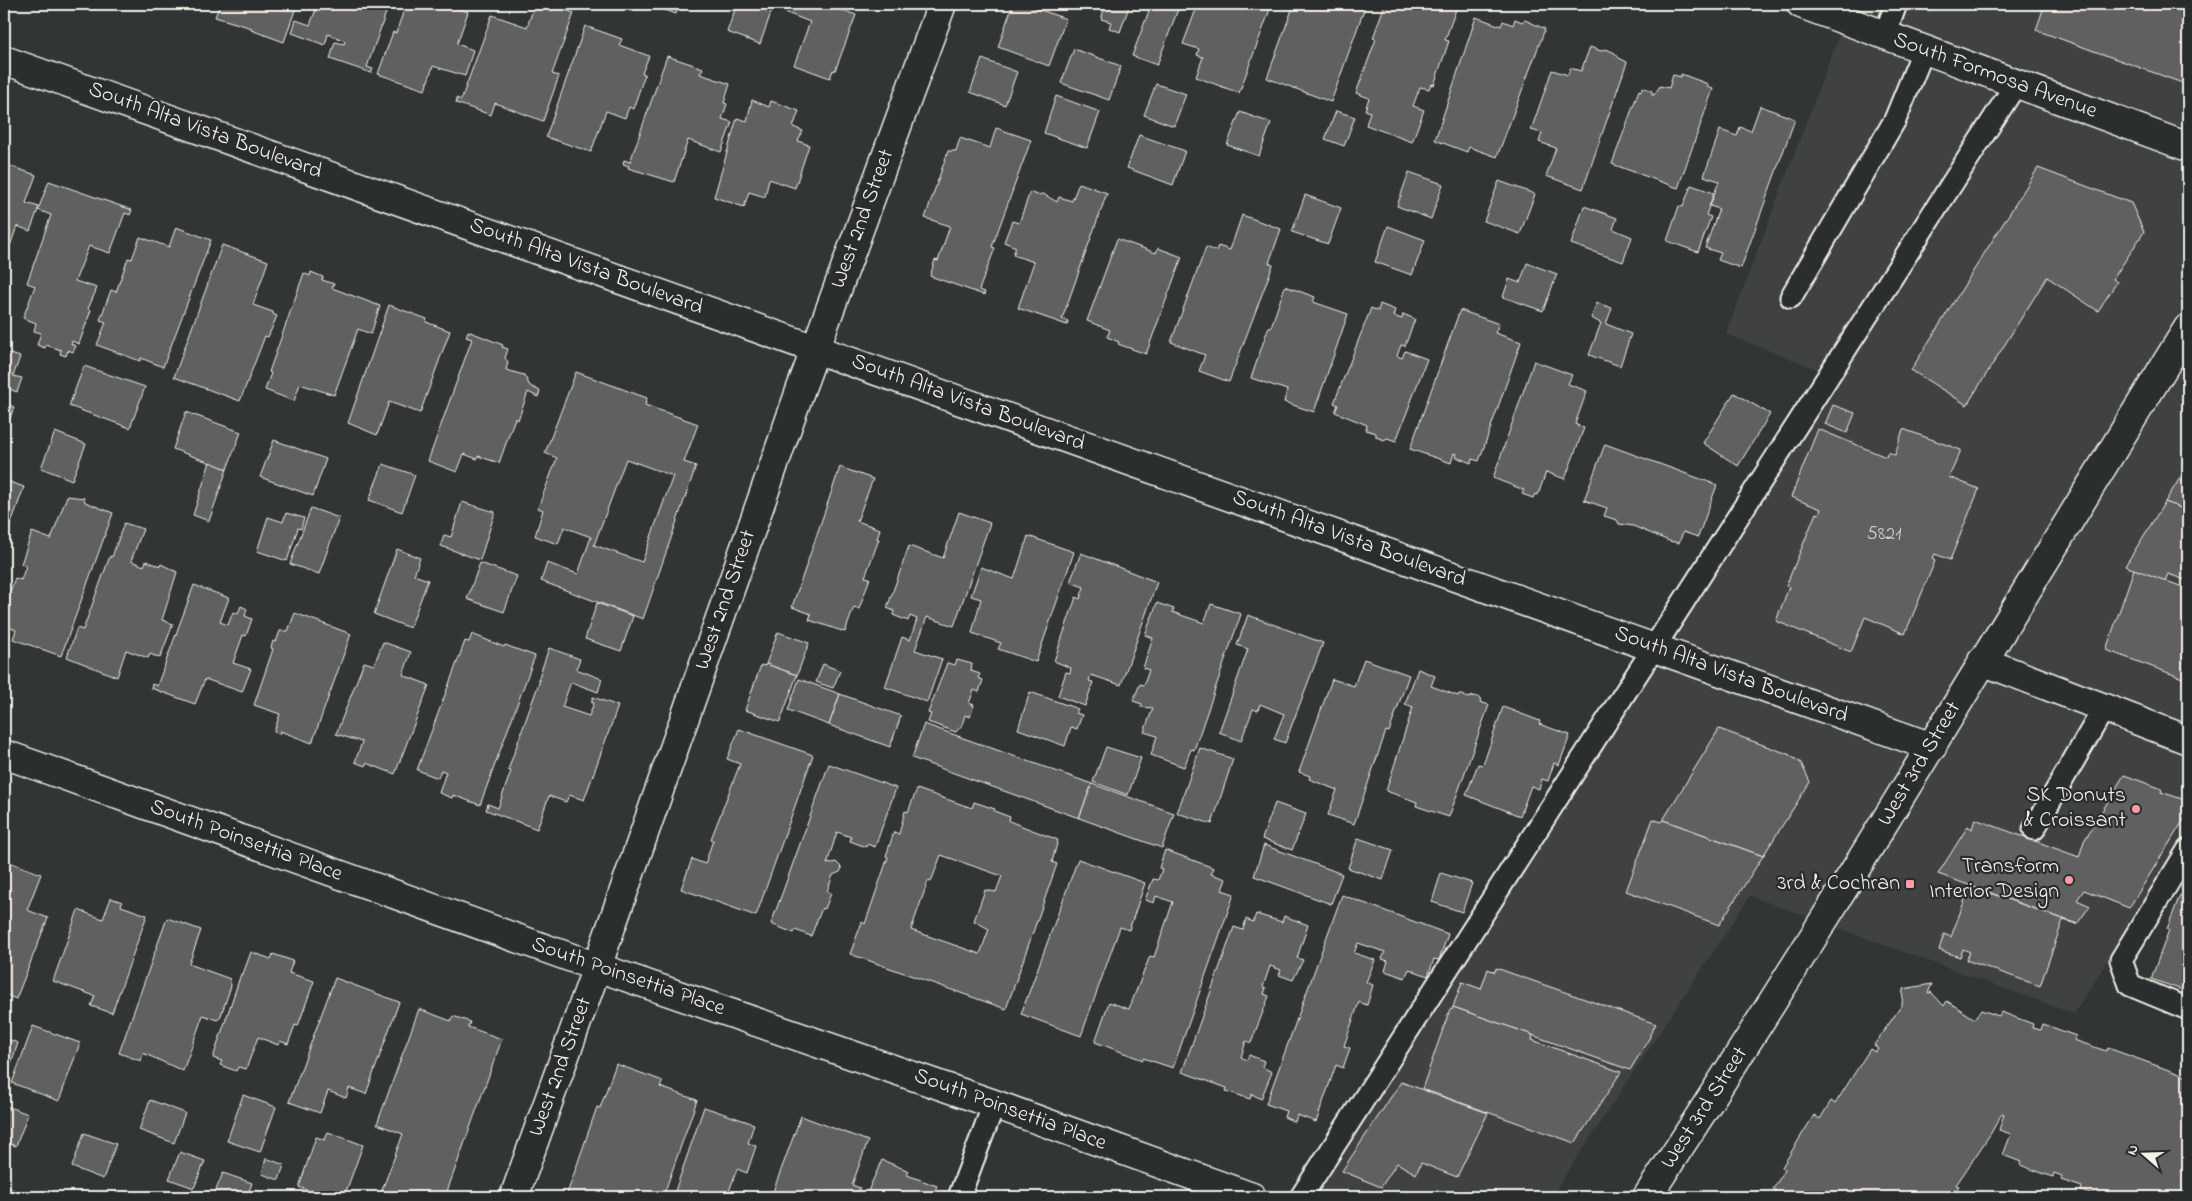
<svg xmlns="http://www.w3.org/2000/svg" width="2192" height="1201" font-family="'Indie Flower',sans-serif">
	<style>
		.built { fill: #404242 }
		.building { fill: #5f605f; stroke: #f4f1e8; fill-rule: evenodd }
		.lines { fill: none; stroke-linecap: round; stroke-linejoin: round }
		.service-casing { stroke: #f4f1e8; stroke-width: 25 }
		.minor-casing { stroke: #f4f1e8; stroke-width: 31 }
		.tertiary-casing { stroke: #f4f1e8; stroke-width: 31 }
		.secondary-casing { stroke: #f4f1e8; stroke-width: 31 }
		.service { stroke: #2a2d2e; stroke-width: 21 }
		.minor { stroke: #2a2d2e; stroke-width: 28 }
		.tertiary { stroke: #2a2d2e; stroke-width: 28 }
		.secondary { stroke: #2a2d2e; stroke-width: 28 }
		.poi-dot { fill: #ff9aa2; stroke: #2a2d2e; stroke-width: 2 }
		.labels { text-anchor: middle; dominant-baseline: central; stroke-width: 4.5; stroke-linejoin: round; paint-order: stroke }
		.number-label { font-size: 20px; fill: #cfcdc6 }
		.street-label { font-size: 22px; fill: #f4f1e8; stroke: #2a2d2e }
		.poi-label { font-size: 22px; fill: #f4f1e8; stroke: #2a2d2e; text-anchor: end }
	</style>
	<rect width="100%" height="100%" fill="#323535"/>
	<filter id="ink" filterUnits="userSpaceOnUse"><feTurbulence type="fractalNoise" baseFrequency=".02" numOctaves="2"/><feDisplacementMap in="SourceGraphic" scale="10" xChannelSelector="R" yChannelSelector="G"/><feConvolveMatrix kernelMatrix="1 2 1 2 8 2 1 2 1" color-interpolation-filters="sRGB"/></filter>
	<g filter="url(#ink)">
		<polygon class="built" points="1762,4 2188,4 2188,832 2074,1014 1750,896 1551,1197 1299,1197 1825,372 1726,334 1840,33"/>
		<g class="building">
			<polygon points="220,4 297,4 284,42 251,30 252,28 215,17"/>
			<polygon points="318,4 389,4 367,67 373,69 371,73 330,59 335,42 344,44 345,41 328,34 325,45 292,33 296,20 310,25"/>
			<polygon points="406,4 445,4 468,12 457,44 473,50 465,76 433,66 425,90 378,74 393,32 396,33"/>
			<polygon points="535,4 547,4 574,13 552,74 559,76 543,121 495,103 491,115 456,103 457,98 461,100 492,15 527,27"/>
			<polygon points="649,4 680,4 676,14"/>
			<polygon points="737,4 762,4 773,7 760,44 727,32"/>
			<polygon points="776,4 825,4 856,15 835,71 833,70 830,78 794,65 810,22 774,8"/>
			<polygon points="1013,4 1024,4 1066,19 1049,66 998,47"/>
			<polygon points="1106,4 1130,4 1120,32 1109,28 1111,22 1101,19"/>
			<polygon points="1139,4 1180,4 1157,65 1132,56 1150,8"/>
			<polygon points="1198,4 1272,4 1239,93 1196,77 1203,57 1197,55 1199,49 1183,44"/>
			<polygon points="1294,4 1366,4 1331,102 1267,78"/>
			<polygon points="1385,4 1458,4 1445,40 1449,41 1434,85 1431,84 1429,89 1420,87 1413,106 1424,110 1412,142 1366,125 1370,112 1365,110 1369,98 1356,93 1376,39 1373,38"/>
			<polygon points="2045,4 2188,4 2188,85 2036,30"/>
			<polygon points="1476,17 1501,26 1503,21 1513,25 1515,19 1522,22 1525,20 1545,29 1497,157 1469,147 1467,152 1435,140"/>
			<polygon points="585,26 622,39 619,45 649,56 642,73 645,74 633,109 629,107 625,118 606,111 591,152 546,137"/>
			<polygon points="1590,47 1601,51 1606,49 1615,53 1619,58 1627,62 1583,189 1546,176 1556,148 1539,142 1542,133 1531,130 1552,70 1568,75 1570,68 1581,71"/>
			<polygon points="1074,49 1121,66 1109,100 1061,83"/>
			<polygon points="667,56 703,68 700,74 730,84 724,103 727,104 722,119 732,122 721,152 688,140 674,182 628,168 629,166 623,164 624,160 630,162"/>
			<polygon points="982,59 1017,72 1005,105 970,92"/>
			<polygon points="1681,74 1708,84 1707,87 1713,89 1678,188 1612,164 1639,90 1641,91 1643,87 1652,91 1652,95 1654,95 1660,86 1669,88 1673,75 1681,77"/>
			<polygon points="1156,84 1186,94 1174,126 1144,115"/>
			<polygon points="1056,96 1100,112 1087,148 1044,133"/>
			<polygon points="752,100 769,107 771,101 799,111 793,127 803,131 798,141 809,145 795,188 769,179 765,197 749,192 744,207 714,197 737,118 747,121"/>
			<polygon points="1760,106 1795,119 1741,268 1718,260 1721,253 1705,248 1719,209 1710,206 1719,181 1704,176 1720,130 1737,136 1740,127 1751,131"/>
			<polygon points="1336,111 1355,117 1344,146 1325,139"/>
			<polygon points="1240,112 1271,123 1259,156 1227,145"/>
			<polygon points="996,128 1031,140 992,247 995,248 979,290 985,292 984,295 930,276 935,260 938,261 950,226 925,218 948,151 956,151 960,138 990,148"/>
			<polygon points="1139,135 1185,151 1173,185 1127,168"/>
			<polygon points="4,164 36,175 26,203 39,207 30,231 17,226 4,263"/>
			<polygon points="2038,168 2131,203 2144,232 2113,279 2117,282 2098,311 2047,277 1967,405 1911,370"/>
			<polygon points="1409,172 1443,184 1431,219 1397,206"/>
			<polygon points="49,181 132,210 130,215 125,213 110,253 89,246 75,281 97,288 88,309 91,310 79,344 72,341 71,344 76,346 73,352 68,350 66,356 60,354 61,350 46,345 45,348 37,345 41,333 34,331 36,323 23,318 35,286 27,283 51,215 38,210"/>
			<polygon points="1499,181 1535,194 1520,234 1484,221"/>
			<polygon points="1079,183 1107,193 1062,319 1068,321 1067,325 1018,308 1034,262 1013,255 1016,247 1004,242 1012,221 1019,223 1030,192 1037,195 1043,194 1057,202 1059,197 1072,201"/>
			<polygon points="1691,185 1714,193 1706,215 1711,217 1698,252 1667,241 1679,206 1683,207"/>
			<polygon points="1305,195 1341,208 1328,244 1292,232"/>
			<polygon points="1584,206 1617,218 1613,229 1632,237 1623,262 1571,244"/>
			<polygon points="1242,215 1281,229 1269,263 1273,265 1229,382 1199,371 1205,355 1171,342 1206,247 1216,251 1218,246 1230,250"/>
			<polygon points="1388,226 1425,240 1412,275 1375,262"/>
			<polygon points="176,227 211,240 163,367 141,358 140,361 97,345 106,322 100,320 111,290 116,292 128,258 132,259 140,237 169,247"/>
			<polygon points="1117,239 1156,253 1158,248 1182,257 1146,354 1118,344 1119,342 1107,337 1110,330 1087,321"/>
			<polygon points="222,245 268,261 253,305 273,312 273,314 277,316 268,337 265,336 240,401 174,377"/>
			<polygon points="1527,263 1557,274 1543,311 1503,297 1509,279 1520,283"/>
			<polygon points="311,272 323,277 322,280 334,284 332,288 380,306 371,334 358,329 334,395 300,384 294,401 265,390 271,373 269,372 304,273 310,276"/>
			<polygon points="1285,286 1315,297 1313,302 1348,314 1314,412 1284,402 1287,390 1251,378 1269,326 1271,327"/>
			<polygon points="1597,303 1612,308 1606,324 1631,334 1620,366 1589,355 1601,323 1591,318"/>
			<polygon points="1380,304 1395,310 1393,316 1402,319 1403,314 1415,319 1405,346 1401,345 1397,356 1402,358 1405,351 1427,359 1396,441 1387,438 1384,440 1376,437 1376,433 1366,430 1367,425 1335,412 1338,405 1334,403 1371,308 1378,311"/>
			<polygon points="389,305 427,319 426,322 450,331 420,413 389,402 377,435 348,423"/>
			<polygon points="1460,310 1499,324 1495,333 1521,342 1479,461 1472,459 1471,463 1456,457 1457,454 1454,453 1451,463 1410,449"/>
			<polygon points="468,331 503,345 502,347 508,349 505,358 508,362 506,370 524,375 530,386 540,391 538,397 528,392 518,420 515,418 499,463 478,456 477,459 464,454 457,472 428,461 472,339 466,337"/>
			<polygon points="4,352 20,357 13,376 22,378 17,392 4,387"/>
			<polygon points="1534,361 1572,375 1568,384 1587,391 1575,424 1584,428 1565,479 1546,472 1538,495 1535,494 1533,498 1522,494 1524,490 1493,478"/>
			<polygon points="84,366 145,387 130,428 69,406"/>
			<path d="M576 372 647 398 645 405 698 424 684 462 696 466 643 619 541 581 547 563 578 574 591 537 564 527 558 544 535 536 543 510 538 508 557 458 545 453ZM626 459 673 476 642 562 594 545Z"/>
			<polygon points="1734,393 1770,414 1738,466 1703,443"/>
			<polygon points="4,403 14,407 4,435"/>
			<polygon points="1833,405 1855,413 1847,433 1825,424"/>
			<polygon points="186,412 241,432 227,469 173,449"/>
			<polygon points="1818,429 1886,457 1888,452 1895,455 1903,429 1961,450 1949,477 1979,489 1950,560 1935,554 1932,559 1935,561 1905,634 1865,617 1851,652 1776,621 1789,587 1786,586 1816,513 1819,514 1821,509 1791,497"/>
			<polygon points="55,432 86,444 72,480 41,468"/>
			<polygon points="274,440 326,459 313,496 260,477"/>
			<polygon points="1605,444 1717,485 1698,537 1683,532 1679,543 1669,541 1633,526 1619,524 1617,520 1604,516 1607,508 1584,500"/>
			<polygon points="210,462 227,469 209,521 193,515"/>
			<polygon points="383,464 415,475 402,512 369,500"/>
			<polygon points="2188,465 2188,511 2165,502"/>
			<polygon points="840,467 873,479 857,521 880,529 877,539 879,539 865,577 870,578 859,609 854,607 845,632 809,620 811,614 792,607"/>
			<polygon points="4,480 24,487 4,543"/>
			<polygon points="67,496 84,498 85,502 113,513 61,656 13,639 16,630 4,625 4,608 15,578 21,580 26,566 21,564 32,532 51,539"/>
			<polygon points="462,502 495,512 480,560 441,546 444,535 451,537"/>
			<polygon points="2165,502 2188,511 2188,581 2168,574 2165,581 2125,566"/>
			<polygon points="311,508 339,518 319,574 290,564"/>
			<polygon points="959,512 990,523 954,626 927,617 915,650 942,659 927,702 885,687 902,637 910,640 917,619 910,616 908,621 893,615 894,611 887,608 909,546 943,558"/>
			<polygon points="286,513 304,518 301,529 298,528 287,561 257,551 268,517 283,522"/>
			<polygon points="124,523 143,529 131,561 144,566 146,561 160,566 161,564 177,572 162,620 173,624 160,658 150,654 148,658 126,650 117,677 67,657 77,628 83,630 110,556 112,557"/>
			<polygon points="1028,536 1074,552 1036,662 998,649 1001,643 972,633 981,599 971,596 981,567 1014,579"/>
			<polygon points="397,549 420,558 414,575 428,580 410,628 374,614"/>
			<polygon points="1081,553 1157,582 1121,685 1091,675 1089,681 1093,682 1085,706 1058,696 1066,672 1070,673 1071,668 1054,661 1076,597 1080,599 1084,587 1070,582"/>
			<polygon points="480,563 517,576 504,612 467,599"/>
			<polygon points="2134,569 2188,589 2188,680 2106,650"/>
			<polygon points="194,585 229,598 220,622 228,625 233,612 238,613 241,606 247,609 245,616 252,619 246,636 243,635 233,663 251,669 242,692 205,679 195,704 151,688 152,684 157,686"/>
			<polygon points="597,603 633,616 621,651 585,639"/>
			<polygon points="1157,603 1174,609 1172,612 1204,623 1211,604 1241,614 1194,750 1191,749 1184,767 1151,755 1157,736 1144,732 1153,708 1141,707 1142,704 1133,701 1140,684 1144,685 1149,670 1143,668 1153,638 1145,635"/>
			<polygon points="295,613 351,634 312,743 280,731 279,734 274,732 280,714 254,705 273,649 271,648 273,641 276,642 280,631 288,631"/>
			<polygon points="1248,615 1323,643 1285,743 1274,739 1284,714 1260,704 1258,711 1253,709 1241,741 1219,732 1248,649 1237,645"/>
			<polygon points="778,632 809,643 797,675 766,664"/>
			<polygon points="472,634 504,647 505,645 535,656 480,805 453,795 452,798 439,793 446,772 441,770 438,778 417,770 465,641 469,642"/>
			<polygon points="383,642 411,652 403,675 429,685 395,774 366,763 365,766 355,762 362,742 336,734 364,662 374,665"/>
			<polygon points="549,648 580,659 576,669 602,679 598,692 571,682 562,707 589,716 594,703 591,702 593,697 618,706 584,800 569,795 566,802 549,796 537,829 486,810 488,804 498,808 511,771 508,770 540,680 538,680"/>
			<polygon points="1364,659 1409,675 1389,732 1386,731 1354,824 1328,815 1337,790 1309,779 1310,776 1299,772 1332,679 1354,686"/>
			<polygon points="957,660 972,664 971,671 980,674 978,678 983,680 979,692 974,690 969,703 974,705 970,717 965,715 962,725 956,732 928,722 931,714 928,713 947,663 955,665"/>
			<polygon points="766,664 797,675 780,722 745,710 761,665 765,666"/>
			<polygon points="823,664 840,671 833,688 816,682"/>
			<polygon points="1418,669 1435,676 1431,686 1458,696 1459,694 1468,698 1474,696 1481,698 1480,702 1489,705 1449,817 1416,806 1417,802 1386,791 1413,707 1405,704"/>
			<polygon points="799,679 840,694 829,725 788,710"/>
			<polygon points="1030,692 1078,709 1076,713 1082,715 1077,729 1071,727 1065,746 1018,729"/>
			<polygon points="840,694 901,716 890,747 829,725"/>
			<polygon points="1503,707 1540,721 1539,724 1570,735 1559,765 1554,763 1548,781 1542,779 1539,789 1531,786 1520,816 1466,795 1478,764 1483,765"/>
			<polygon points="924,724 1092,784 1079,818 912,758"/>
			<polygon points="739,729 813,755 756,916 681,889 692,859 705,864 713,840 711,839 740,764 727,759"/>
			<polygon points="1719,729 1788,754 1801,763 1810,782 1763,856 1663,820"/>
			<polygon points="1106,747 1141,758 1128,795 1093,782"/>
			<polygon points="1200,748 1233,759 1212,824 1177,813"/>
			<polygon points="829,764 896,788 875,847 867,844 866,847 850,841 851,837 837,832 827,864 836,862 842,868 840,872 833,875 827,891 831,893 825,909 822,908 811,936 795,930 794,933 771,924"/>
			<polygon points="2124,775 2162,789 2161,792 2188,801 2188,813 2129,908 2084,890 2077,900 2090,906 2077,924 1938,874 1968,826 1972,829 1975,819 2079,857 2084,841"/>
			<polygon points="1092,784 1174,813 1162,848 1079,818"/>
			<path d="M917 789 972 808 974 802 995 809 994 811 1010 817 1009 821 1058 840 1052 862 1057 864 1006 1009 850 954 862 922 865 924 888 857 886 856 894 832 899 834 905 811 908 812ZM941 855 1002 876 996 892 985 890 974 921 989 929 980 954 911 930 928 881 931 882Z"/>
			<polygon points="1275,803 1306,814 1292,850 1262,839"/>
			<polygon points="1653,819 1661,822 1663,820 1763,856 1719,925 1626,891"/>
			<polygon points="1358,838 1393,850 1383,880 1348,868"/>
			<polygon points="1264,845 1342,874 1331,904 1254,876"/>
			<polygon points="1165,850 1214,868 1211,874 1226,879 1222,890 1234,894 1173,1068 1143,1058 1143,1060 1095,1042 1109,1002 1129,1009 1150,956 1154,957 1173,902 1156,896 1154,903 1145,900 1153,879 1158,880 1162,869 1159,868"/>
			<polygon points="1078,859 1145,883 1129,930 1120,927 1081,1036 1021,1014"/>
			<polygon points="4,860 41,874 27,910 48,918 16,999 4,994"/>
			<polygon points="1441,873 1472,883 1462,912 1432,902"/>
			<polygon points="1970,886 2077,924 2063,920 2040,986 1966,960 1970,952 1963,949 1960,957 1939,950 1944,934 1951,937"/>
			<polygon points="1342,895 1448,934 1439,960 1434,959 1428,976 1409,969 1405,978 1385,971 1388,961 1382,959 1385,952 1358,943 1354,953 1375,960 1366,982 1373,985 1367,1005 1359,1002 1344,1046 1350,1048 1343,1068 1336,1065 1316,1122 1297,1115 1295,1122 1284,1117 1286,1111 1266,1104"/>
			<polygon points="2180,895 2188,898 2188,992 2151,979 2169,930 2167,929"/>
			<polygon points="111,898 122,902 121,906 147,915 112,1013 91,1006 95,996 53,981 78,910 103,919"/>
			<polygon points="1256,914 1282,922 1284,916 1308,925 1297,958 1303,960 1293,980 1279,975 1281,970 1270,966 1263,987 1266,988 1264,994 1269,996 1251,1043 1246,1041 1241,1057 1247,1060 1249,1055 1264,1061 1262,1067 1272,1072 1261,1099 1252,1094 1250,1099 1226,1091 1227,1088 1182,1072 1234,927 1243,930 1246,919 1253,922"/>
			<polygon points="167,918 201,930 189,964 230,979 231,986 220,1018 217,1020 203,1015 183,1071 143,1053 141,1061 119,1053"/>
			<polygon points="251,952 271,959 273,954 293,961 289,973 314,981 298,1026 295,1025 288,1044 280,1041 278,1045 258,1037 246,1069 238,1067 236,1071 220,1065 222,1061 213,1058 241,974 243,974"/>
			<polygon points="1496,968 1656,1024 1650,1034 1650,1037 1630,1070 1453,1007 1462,982 1481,989 1488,969 1495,972"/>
			<polygon points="335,978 399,1002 366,1094 349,1088 346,1098 328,1091 320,1113 289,1102"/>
			<polygon points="1932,984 1928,993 1931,992 1944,1006 1947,1001 1975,1019 1981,1010 1999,1016 2001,1012 2033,1024 2032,1028 2041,1030 2043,1024 2076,1036 2074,1040 2106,1051 2108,1048 2188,1077 2188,1197 2121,1197 2116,1195 2115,1197 2099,1197 2081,1191 2082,1187 2061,1180 2062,1176 2054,1173 2053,1177 2020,1165 2021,1162 2003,1155 2011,1134 1999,1130 2004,1114 2002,1113 1991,1133 1956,1185 1959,1186 1951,1197 1772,1197 1776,1191 1773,1189 1785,1170 1782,1167 1814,1115 1820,1119 1831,1101 1835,1104 1870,1049 1875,1052 1878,1048 1874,1045 1902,1005 1903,989"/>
			<polygon points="1453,1007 1533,1035 1532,1040 1621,1072 1575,1143 1422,1089 1450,1009 1452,1010"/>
			<polygon points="419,1009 451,1021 453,1016 470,1022 468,1027 502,1039 445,1197 394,1197 381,1193 403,1134 377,1124"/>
			<polygon points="33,1026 80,1043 59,1101 12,1083"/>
			<polygon points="4,1038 18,1043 7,1075 4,1074"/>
			<polygon points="616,1064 663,1081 660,1087 697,1100 663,1197 566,1197 597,1107 600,1108"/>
			<polygon points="1401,1082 1488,1113 1457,1177 1421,1163 1416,1174 1397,1163 1381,1187 1342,1171"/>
			<polygon points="243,1095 276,1107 260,1152 227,1141"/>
			<polygon points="150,1100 185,1113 174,1143 139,1130"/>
			<polygon points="4,1105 28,1114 16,1146 4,1142"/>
			<polygon points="704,1107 754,1124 748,1143 756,1146 747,1173 737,1169 727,1197 673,1197"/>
			<polygon points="801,1116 868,1141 852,1185 860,1188 856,1197 771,1197"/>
			<polygon points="328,1132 363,1145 344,1197 326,1197 299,1187 316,1137 325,1140"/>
			<polygon points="84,1133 116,1144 103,1179 72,1167"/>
			<polygon points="180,1152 205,1161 194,1188 169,1179"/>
			<polygon points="266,1158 284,1165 279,1180 262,1174"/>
			<polygon points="882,1160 909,1171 907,1175 937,1186 932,1197 869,1197 871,1193 868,1191"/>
			<polygon points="223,1173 252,1183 247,1197 213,1197"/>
			<polygon points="4,1186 31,1197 4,1197"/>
			<polygon points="254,1190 277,1197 252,1197"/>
			<polygon points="164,1191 182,1197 162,1197"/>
		</g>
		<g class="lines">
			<defs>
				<g id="service">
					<polyline points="1885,35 1896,4"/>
					<polyline points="1791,297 1895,120 1924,49"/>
					<polyline points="2034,829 2104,708"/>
					<polyline points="2188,850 2121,960 2130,985 2188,1009"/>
					<polyline points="959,1197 994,1104"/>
					<polyline points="1301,1197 2016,84"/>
				</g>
				<g id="minor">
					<polyline points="1801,4 2188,147"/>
					<polyline points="4,60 1932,747"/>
					<polyline points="4,754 597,967 994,1104 1252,1197"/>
					<polyline points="514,1197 597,967 800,391 942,4"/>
				</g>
				<polyline id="tertiary" points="1982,661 2188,740"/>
				<path id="secondary" d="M1647 1197C1834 912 2008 618 2188 328"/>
			</defs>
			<use href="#service" class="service-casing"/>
			<use href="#minor" class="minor-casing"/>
			<use href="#tertiary" class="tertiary-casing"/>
			<use href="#secondary" class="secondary-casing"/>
			<use href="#service" class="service"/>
			<use href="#minor" class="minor"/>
			<use href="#tertiary" class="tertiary"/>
			<use href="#secondary" class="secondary"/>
		</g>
	</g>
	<g class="poi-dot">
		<circle cx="2136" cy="809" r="5"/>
		<circle cx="2069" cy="880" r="5"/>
		<rect x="1905" y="879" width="10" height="10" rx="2.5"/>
	</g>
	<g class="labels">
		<g class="number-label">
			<text x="1884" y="534">5821</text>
		</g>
		<g class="street-label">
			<text transform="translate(1995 76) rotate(20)">South Formosa Avenue</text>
			<text transform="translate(205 131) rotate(20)">South Alta Vista Boulevard</text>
			<text transform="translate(863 219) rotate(-70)">West 2nd Street</text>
			<text transform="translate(586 267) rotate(20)">South Alta Vista Boulevard</text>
			<text transform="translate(968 403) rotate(20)">South Alta Vista Boulevard</text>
			<text transform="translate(1349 539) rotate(20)">South Alta Vista Boulevard</text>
			<text transform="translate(726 600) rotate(-71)">West 2nd Street</text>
			<text transform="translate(1731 675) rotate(20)">South Alta Vista Boulevard</text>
			<text transform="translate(1920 764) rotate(-59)">West 3rd Street</text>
			<text transform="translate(246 841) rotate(20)">South Poinsettia Place</text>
			<text transform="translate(628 977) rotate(19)">South Poinsettia Place</text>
			<text transform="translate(561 1067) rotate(-70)">West 2nd Street</text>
			<text transform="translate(1705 1108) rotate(-57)">West 3rd Street</text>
			<text transform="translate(1010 1110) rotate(20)">South Poinsettia Place</text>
		</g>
		<g class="poi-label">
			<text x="2126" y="796">SK Donuts<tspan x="2126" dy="25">&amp; Croissant</tspan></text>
			<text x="2059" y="867">Transform<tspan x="2059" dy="25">Interior Design</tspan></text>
			<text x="1900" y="884">3rd &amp; Cochran</text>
		</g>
	</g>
	<rect width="2192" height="1201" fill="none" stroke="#2a2d2e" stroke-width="20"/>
	<rect x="10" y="10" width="2172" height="1181" fill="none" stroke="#f4f1e8" stroke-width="2" filter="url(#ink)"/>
	<g transform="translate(2144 1154) rotate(290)" stroke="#2a2d2e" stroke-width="4" paint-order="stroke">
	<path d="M0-4L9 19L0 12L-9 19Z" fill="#f4f1e8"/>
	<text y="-8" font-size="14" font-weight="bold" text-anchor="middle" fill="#f4f1e8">N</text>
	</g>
</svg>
